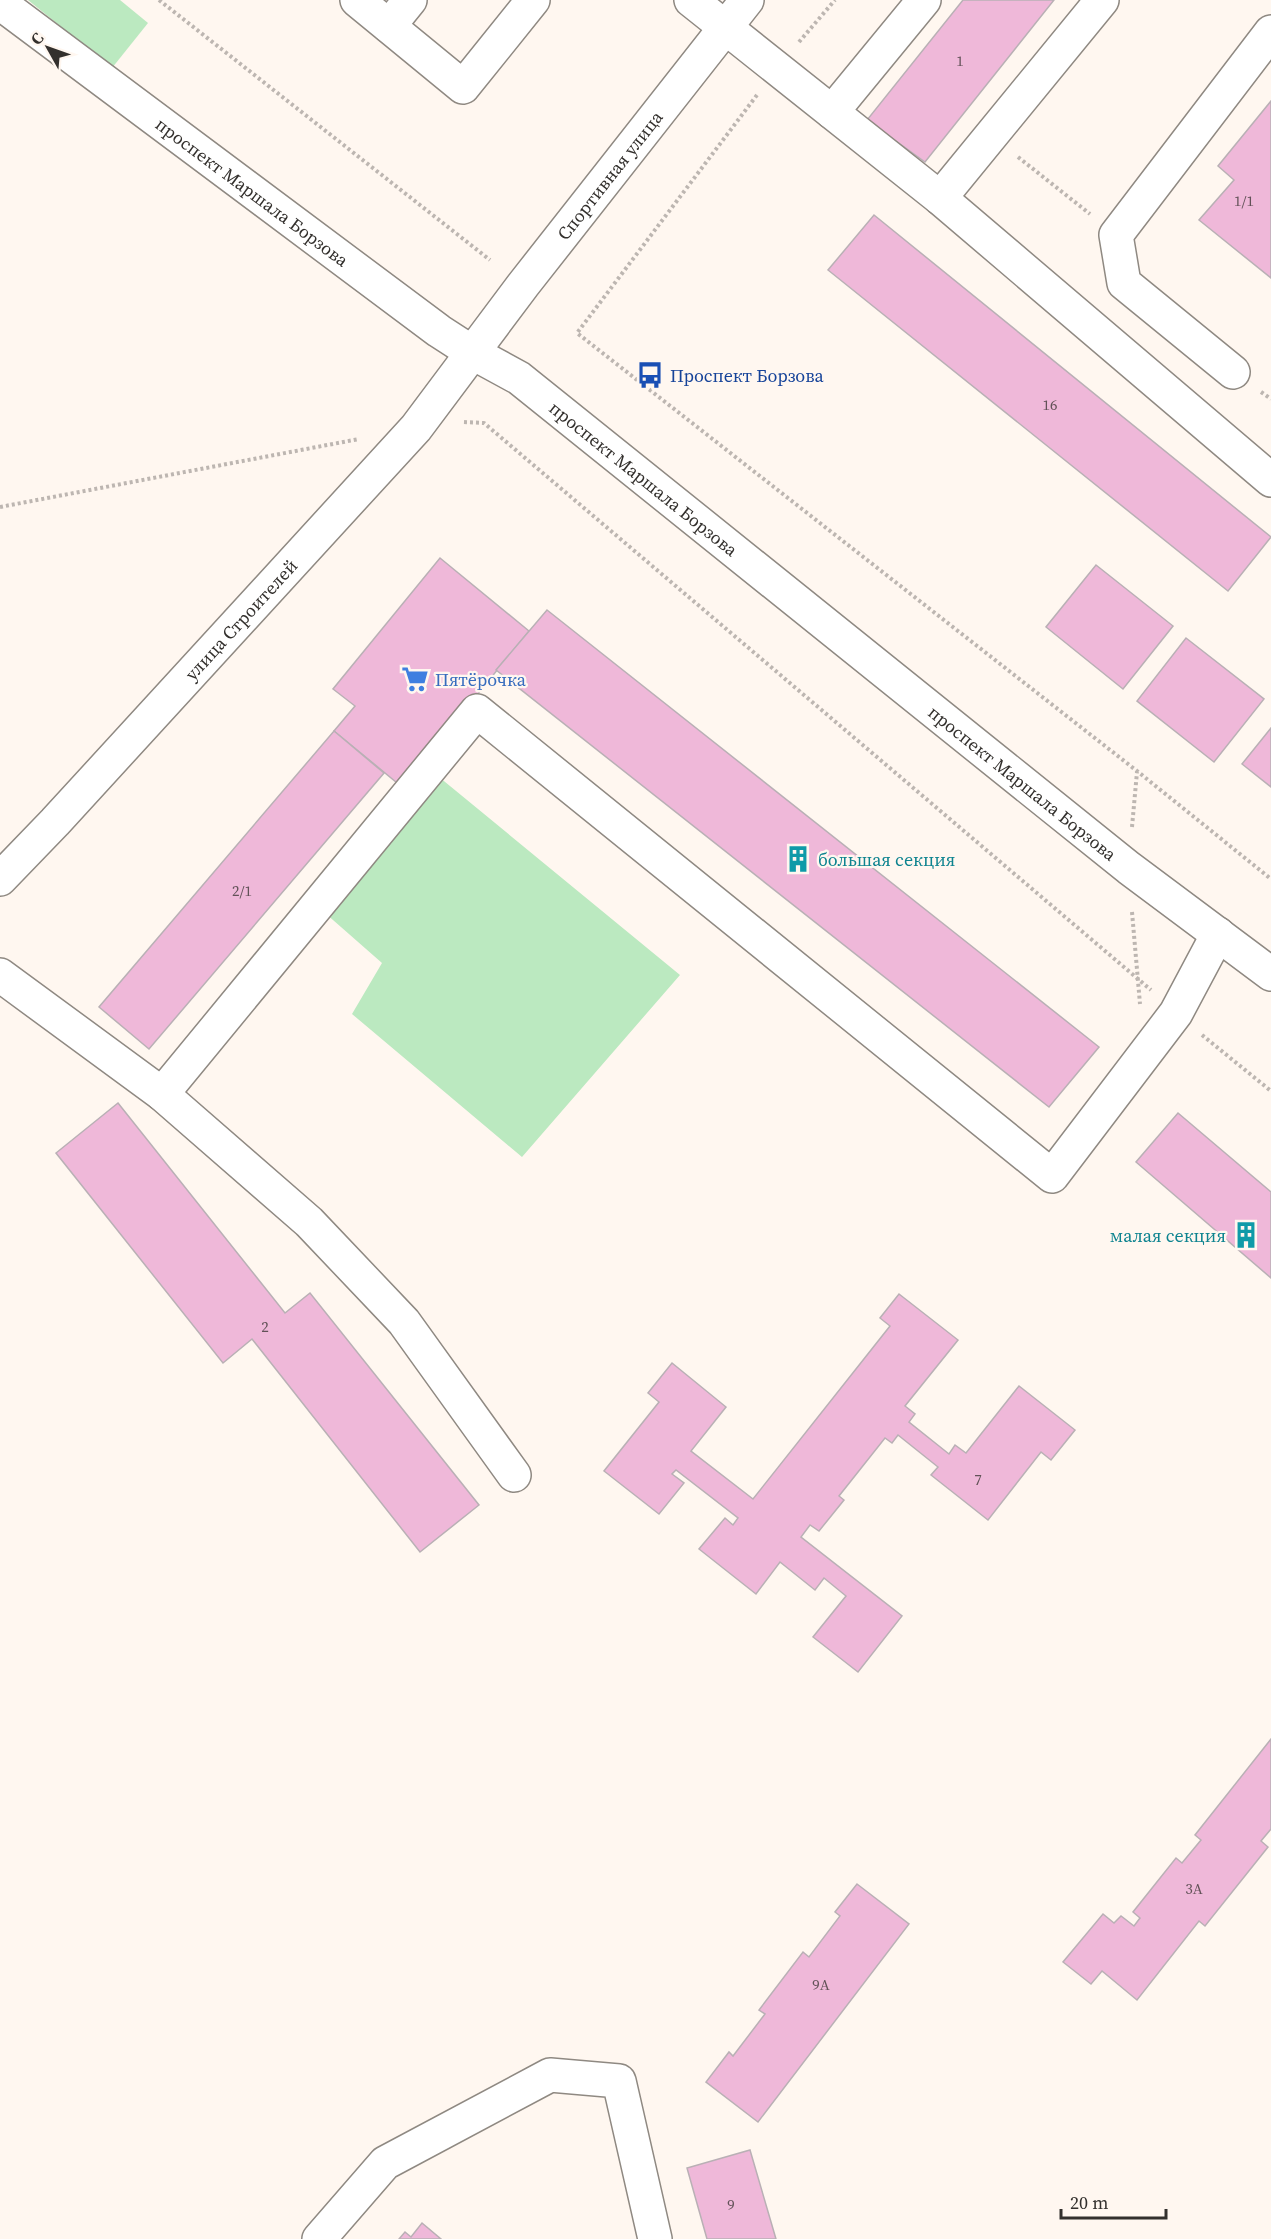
<svg xmlns="http://www.w3.org/2000/svg" width="1271" height="2239" font-family="'Source Serif 4',serif">
	<style>
		.green { fill: #bbe9c0 }
		.building { fill: #efb8d9; stroke: #b9b0b5; stroke-width: 1.5 }
		.lines { fill: none; stroke-linecap: round; stroke-linejoin: round }
		.minor-casing { stroke: #8f8982; stroke-width: 36 }
		.path { stroke: #bdb6b1; stroke-width: 4; stroke-dasharray: 3 3; stroke-linecap: butt }
		.minor { stroke: #fff; stroke-width: 33 }
		.labels { text-anchor: middle; dominant-baseline: central; stroke-width: 4.5; stroke-linejoin: round; paint-order: stroke }
		.number-label { font-size: 15px; fill: #625258 }
		.street-label { font-size: 18px; fill: #33302d; stroke: #fff7f0 }
		.transit-label { font-size: 18px; fill: #164399; stroke: #fff7f0; text-anchor: start }
		.shop-label { font-size: 18px; fill: #366cbe; stroke: #fff7f0; text-anchor: start }
		.culture-label { font-size: 18px; fill: #0d838f; stroke: #fff7f0; text-anchor: start }
	</style>
	<rect width="100%" height="100%" fill="#fff7f0"/>
	<g class="green">
		<polygon points="28,0 120,0 148,23 112,68"/>
		<polygon points="439,777 680,975 522,1157 352,1014 382,963 325,913"/>
	</g>
	<g class="building">
		<polygon points="963,0 1054,0 925,162 867,120"/>
		<polygon points="1271,101 1271,278 1199,220 1234,180 1218,166"/>
		<polygon points="874,215 1271,537 1228,591 828,270"/>
		<polygon points="440,558 529,631 402,787 334,731 355,706 333,689"/>
		<polygon points="1096,565 1173,626 1123,689 1046,627"/>
		<polygon points="547,610 1099,1047 1049,1107 496,670"/>
		<polygon points="1186,638 1264,699 1214,762 1137,701"/>
		<polygon points="1271,728 1271,787 1242,764"/>
		<polygon points="334,731 384,773 149,1049 99,1007"/>
		<polygon points="118,1103 285,1313 310,1293 479,1505 420,1552 252,1339 223,1363 56,1153"/>
		<polygon points="1178,1113 1271,1192 1271,1278 1136,1162"/>
		<polygon points="899,1294 958,1340 905,1406 915,1414 909,1422 949,1454 955,1445 966,1453 1019,1386 1075,1430 1051,1460 1041,1452 988,1520 931,1475 938,1467 898,1435 892,1443 885,1438 839,1496 844,1500 819,1531 810,1525 801,1537 902,1616 858,1672 813,1637 846,1596 824,1578 815,1590 780,1562 756,1594 699,1549 725,1518 733,1525 738,1518 676,1470 672,1474 684,1483 659,1514 604,1471 659,1402 648,1393 672,1363 726,1407 691,1451 753,1499 890,1326 880,1318"/>
		<polygon points="1271,1739 1271,1829 1261,1841 1268,1847 1205,1926 1199,1921 1137,2000 1102,1971 1091,1984 1063,1962 1103,1914 1114,1923 1121,1916 1134,1926 1140,1918 1133,1912 1176,1858 1182,1863 1201,1840 1195,1835"/>
		<polygon points="857,1884 909,1924 758,2122 706,2082 729,2052 733,2056 765,2014 759,2010 803,1952 809,1957 840,1916 835,1912"/>
		<polygon points="750,2150 776,2239 707,2239 687,2168"/>
		<polygon points="422,2223 441,2239 399,2239 405,2232 411,2237"/>
	</g>
	<g class="lines">
		<defs>
			<g id="minor">
				<polyline points="357,0 463,87 533,0"/>
				<polyline points="691,0 940,198 1271,480"/>
				<path id="s1" d="M0 3 439 331 473 353 519 378 1129 868 1271 974"/>
				<polyline points="389,26 410,0"/>
				<polyline points="832,112 924,0"/>
				<polyline points="940,198 1102,0"/>
				<polyline points="1233,372 1124,283 1116,235 1271,32"/>
				<path id="s2" d="M0 879 55 822 416 428 523 285 747 0"/>
				<polyline points="0,975 162,1094 309,1222 404,1322 514,1475"/>
				<polyline points="162,1094 477,711 1052,1176 1176,1013 1218,934"/>
				<polyline points="319,2239 385,2163 550,2075 619,2081 655,2239"/>
			</g>
		</defs>
		<use href="#minor" class="minor-casing"/>
		<g class="path">
			<polyline points="159,0 490,260"/>
			<polyline points="799,42 835,0"/>
			<polyline points="757,95 577,333 1137,771 1271,879"/>
			<polyline points="1018,157 1090,214"/>
			<polyline points="1261,392 1271,399"/>
			<polyline points="464,422 484,423 1151,990"/>
			<polyline points="0,507 359,439"/>
			<polyline points="1132,827 1137,772"/>
			<polyline points="1132,912 1140,1004"/>
			<polyline points="1202,1035 1271,1091"/>
		</g>
		<use href="#minor" class="minor"/>
	</g>
	<defs>
		<symbol id="bus-bare" viewBox="-9 -9 18 18"><path d="M-5-6H5V4H4V6H2V4H-2V6H-4V4H-5ZM-3.5-4V0h7V-4ZM-3.5 1.2v1.5H-2V1.2ZM2 1.2v1.5H3.5V1.2Z" fill="#1a4fb4" stroke="#fff7f0" stroke-width="2.5" paint-order="stroke"/></symbol>
		<symbol id="supermarket-bare" viewBox="-9 -9 18 18"><path d="M-6-5.5h2.5l.6 2H6L4.5 2H-2.5L-4.4-4H-6ZM-1.5 3.2a1.3 1.3 0 1 0 .1 0ZM3 3.2a1.3 1.3 0 1 0 .1 0Z" fill="#3f7fe0" stroke="#fff7f0" stroke-width="2.5" paint-order="stroke"/></symbol>
		<symbol id="building-bare" viewBox="-9 -9 18 18"><path d="M-4-6H4V6H1V3H-1V6H-4ZM-2.5-4.3h1.7v1.8h-1.7ZM.8-4.3h1.7v1.8H.8ZM-2.5-1h1.7V.8h-1.7ZM.8-1h1.7V.8H.8Z" fill="#0f9aa8" stroke="#fff7f0" stroke-width="2.5" paint-order="stroke"/></symbol>
	</defs>
	<g fill-rule="evenodd">
		<use href="#bus-bare" x="631" y="356" width="38" height="38"/>
		<use href="#supermarket-bare" x="396" y="660" width="38" height="38"/>
		<use href="#building-bare" x="779" y="840" width="38" height="38"/>
		<use href="#building-bare" x="1227" y="1216" width="38" height="38"/>
	</g>
	<g class="labels">
		<g class="number-label">
			<text x="960" y="60">1</text>
			<text x="1244" y="200">1/1</text>
			<text x="1050" y="404">16</text>
			<text x="242" y="890">2/1</text>
			<text x="265" y="1326">2</text>
			<text x="978" y="1479">7</text>
			<text x="1194" y="1888">3А</text>
			<text x="821" y="1984">9А</text>
			<text x="731" y="2204">9</text>
		</g>
		<g class="street-label">
			<text stroke="none"><textPath href="#s2" startOffset="932">Спортивная улица</textPath></text>
			<text stroke="none"><textPath href="#s1" startOffset="315">проспект Маршала Борзова</textPath></text>
			<text stroke="none"><textPath href="#s1" startOffset="801">проспект Маршала Борзова</textPath></text>
			<text stroke="none"><textPath href="#s2" startOffset="354">улица Строителей</textPath></text>
			<text stroke="none"><textPath href="#s1" startOffset="1287">проспект Маршала Борзова</textPath></text>
		</g>
		<g class="transit-label">
			<text x="670" y="375">Проспект Борзова</text>
		</g>
		<g class="shop-label">
			<text x="435" y="679">Пятёрочка</text>
		</g>
		<g class="culture-label">
			<text x="818" y="859">большая секция</text>
			<text x="1226" y="1235" text-anchor="end">малая секция</text>
		</g>
	</g>
	<g transform="translate(48 48) rotate(310)" stroke="#fff7f0" stroke-width="4.5" paint-order="stroke">
	<path d="M0-4.5L10 22L0 15L-10 22Z" fill="#33302d"/>
	<text y="-9" font-size="16" font-weight="bold" text-anchor="middle" fill="#33302d">С</text>
	</g>
	<path d="M1061 2209v9h105v-9" fill="none" stroke="#33302d" stroke-width="3"/>
	<text x="1070" y="2209" font-size="18" fill="#33302d" stroke="#fff7f0" stroke-width="4.5" paint-order="stroke">20 m</text>
</svg>
